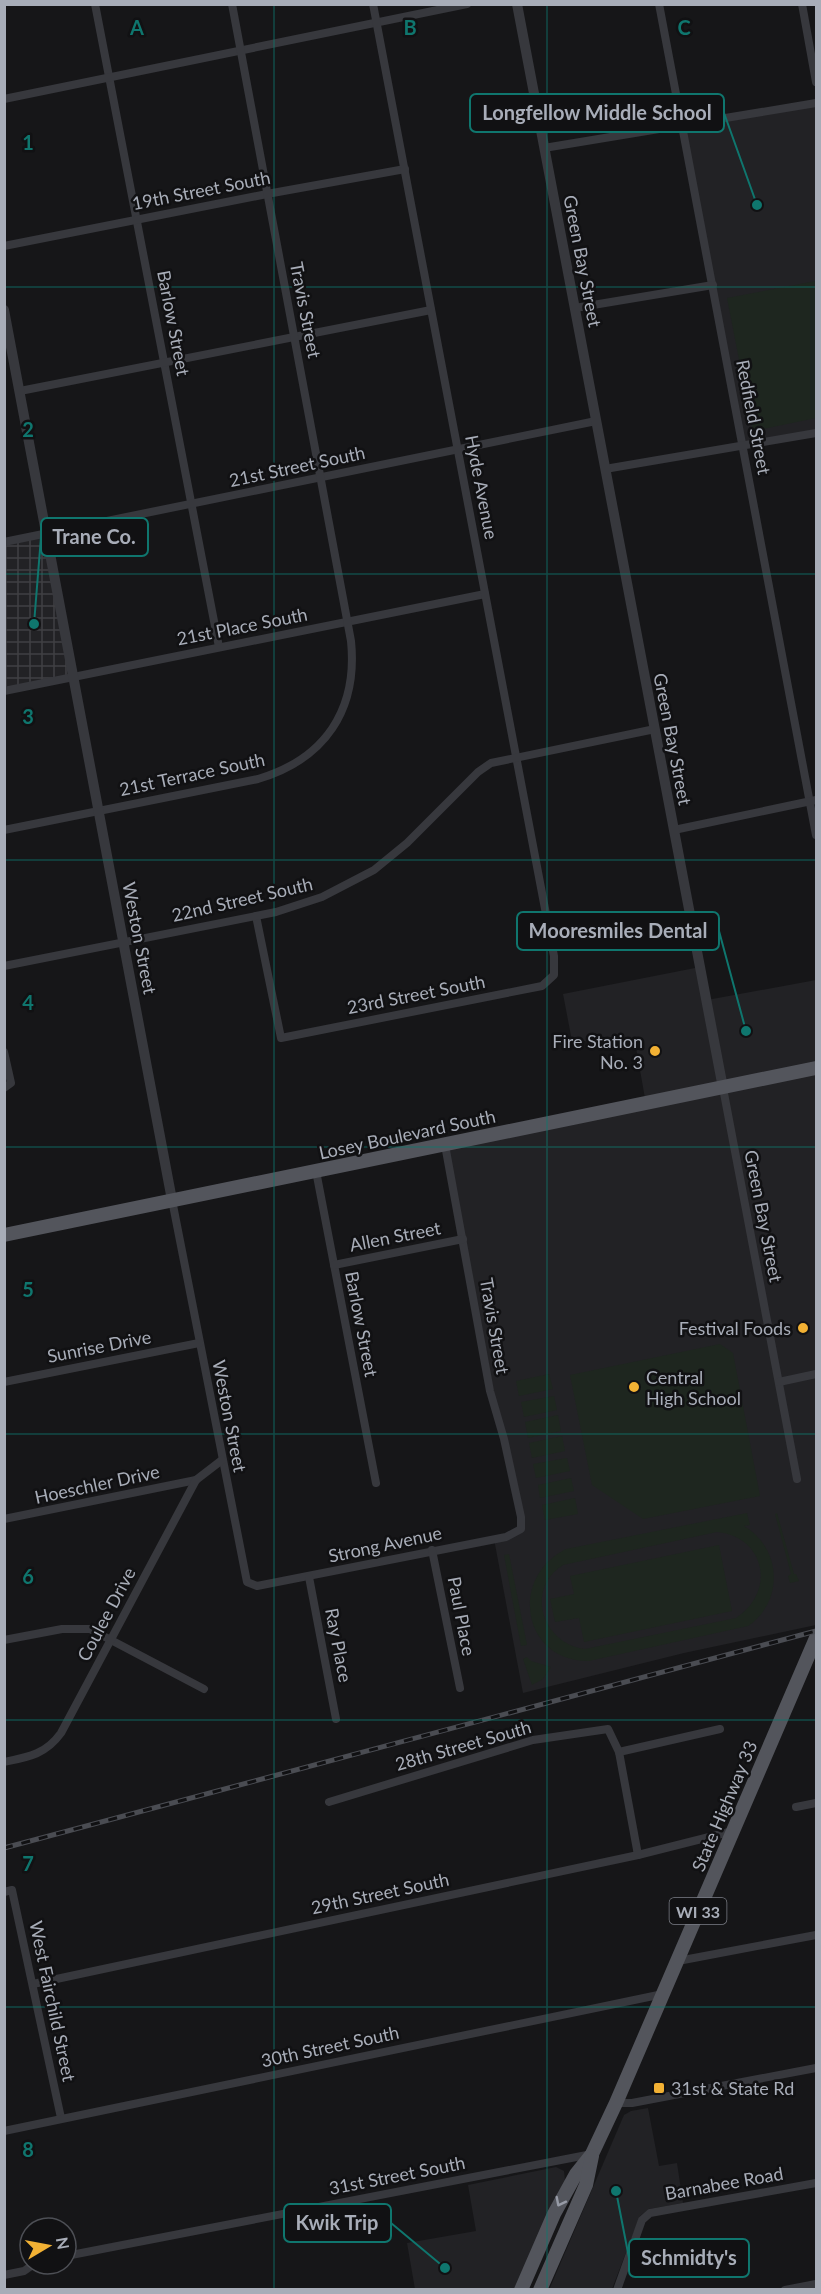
<svg xmlns="http://www.w3.org/2000/svg" width="821" height="2294" font-family="Lato,sans-serif">
	<style>
		.built { fill: #222225 }
		.industrial { fill: url(#industrial-grid) }
		.park { fill: #1e261f; fill-rule: evenodd }
		.lines { fill: none; stroke-linecap: round; stroke-linejoin: round }
		.minor { stroke: #37383d; stroke-width: 8 }
		.tertiary { stroke: #37383d; stroke-width: 10 }
		.primary { stroke: #53555c; stroke-width: 14 }
		.rail-casing { stroke: #4a4c52; stroke-width: 5 }
		.rail { stroke: #111113; stroke-width: 3; stroke-dasharray: 9; stroke-linecap: butt }
		.oneway { stroke: #979ba6 }
		.grid { fill: none; stroke: #0f766e; stroke-width: 1.5; stroke-opacity: 0.55 }
		.poi-dot { fill: #f2b134; stroke: #111113; stroke-width: 2 }
		.labels { text-anchor: middle; dominant-baseline: central; stroke-width: 5; stroke-linejoin: round; paint-order: stroke }
		.shield { fill: #111113; stroke: #7b7e86; stroke-width: 1.5 }
		.shield-label { font-size: 16px; font-weight: bold; fill: #a8adb8 }
		.street-label { font-size: 18px; fill: #a8adb8; stroke: #111113 }
		.poi-label { font-size: 18px; fill: #a8adb8; stroke: #111113; text-anchor: end }
		.grid-label { font-size: 20px; text-anchor: middle; font-weight: bold; fill: #0f766e; stroke: #111113; stroke-width: 5; stroke-linejoin: round; paint-order: stroke }
		.leader { fill: none; stroke: #0f766e; stroke-width: 2 }
		.callout-dot { fill: #0f766e; stroke: #111113; stroke-width: 2 }
		.callout { fill: #111113; stroke: #0f766e; stroke-width: 2 }
		.callout-label { font-size: 20px; text-anchor: middle; font-weight: bold; fill: #a8adb8 }
	</style>
	<defs>
		<pattern id="industrial-grid" width="8" height="8" patternUnits="userSpaceOnUse" patternTransform="scale(1.5)"><rect width="8" height="8" fill="#222225"/><path d="M0 4h8M4 0v8" fill="none" stroke="#3f3f43"/></pattern>
	</defs>
	<rect width="100%" height="100%" fill="#161618"/>
	<g class="built">
		<polygon points="816,103 816,433 743,445 682,125"/>
		<polygon points="700,967 707,1000 816,980 816,1625 684,1653 523,1693 494,1539 521,1529 445,1145 646,1104 635,1042 606,1046 580,1040 572,1041 563,994"/>
		<polygon points="648,2108 659,2166 677,2163 683,2203 649,2209 640,2216 612,2289 549,2290 624,2115 631,2111"/>
		<polygon points="556,2167 564,2171 565,2181 515,2289 415,2289 407,2243 476,2231 468,2185"/>
	</g>
	<polygon class="industrial" points="47,533 73,677 5,691 5,542"/>
	<g class="park">
		<polygon points="816,281 816,418 753,431 727,298"/>
		<polygon points="720,1344 733,1353 760,1496 643,1519 592,1485 570,1375"/>
		<polygon points="549,1374 553,1389 519,1396 516,1381"/>
		<polygon points="554,1396 557,1410 524,1417 521,1402"/>
		<polygon points="558,1415 561,1431 528,1438 525,1422"/>
		<polygon points="562,1436 565,1451 532,1458 529,1443"/>
		<polygon points="567,1458 570,1471 536,1478 533,1464"/>
		<polygon points="571,1478 574,1491 540,1498 538,1485"/>
		<polygon points="575,1498 578,1514 545,1520 542,1505"/>
		<path d="M747 1513 750 1525 744 1526C782 1548 784 1602 748 1626L589 1661C523 1662 508 1578 566 1549ZM717 1532C766 1537 776 1592 736 1618L585 1649C543 1644 524 1590 563 1565Z"/>
		<polygon points="777,1513 794,1574 796,1574 799,1581 790,1583 788,1576 791,1574 775,1514"/>
		<polygon points="719,1545 732,1611 584,1642 579,1618 555,1622 550,1599 574,1594 570,1576"/>
		<polygon points="509,1554 527,1645 521,1646 504,1555"/>
		<polygon points="527,1657 531,1661 551,1667 543,1679 532,1685 523,1659"/>
	</g>
	<g class="lines">
		<g class="minor">
			<polyline points="95,4 219,647"/>
			<polyline points="659,4 816,835"/>
			<polyline points="802,4 816,82"/>
			<polyline points="4,99 467,4"/>
			<polyline points="544,148 816,103"/>
			<polyline points="4,246 267,194 405,169"/>
			<polyline points="575,308 713,285"/>
			<polyline points="20,391 431,310"/>
			<polyline points="605,469 816,433"/>
			<polyline points="4,542 596,421"/>
			<polyline points="4,691 485,594"/>
			<path d="M4 830 258 779C325 759 358 710 351 641L232 4"/>
			<polyline points="674,830 816,800"/>
			<polyline points="256,916 281,1038 542,986 554,975 554,956 373,4"/>
			<polyline points="4,966 276,912 322,897 374,870 407,843 478,772 491,763 655,729"/>
			<polyline points="4,1052 11,1083 4,1088"/>
			<polyline points="723,1088 797,1479"/>
			<polyline points="316,1171 376,1483"/>
			<polyline points="172,1200 247,1582 257,1586 506,1537 521,1529 521,1517 504,1439 490,1391 445,1145"/>
			<polyline points="334,1265 463,1239"/>
			<polyline points="4,1382 199,1343"/>
			<polyline points="779,1382 816,1374"/>
			<polyline points="4,1519 196,1480"/>
			<polyline points="432,1550 460,1688"/>
			<polyline points="309,1577 336,1719"/>
			<polyline points="4,1640 62,1629 90,1629 204,1689"/>
			<polyline points="619,1752 720,1729"/>
			<path d="M4 1762C29 1757 46 1754 61 1733L196 1480 222 1460"/>
			<polyline points="329,1802 533,1740 608,1729 619,1752 638,1855"/>
			<polyline points="796,1807 816,1803"/>
			<polyline points="4,1892 12,1890 61,2118"/>
			<polyline points="678,1961 816,1935"/>
			<polyline points="33,1984 638,1855 733,1831"/>
			<polyline points="616,2103 632,2103 816,2068"/>
			<polyline points="4,2131 663,1994"/>
			<polyline points="66,2256 592,2154"/>
			<polyline points="4,2275 24,2271 34,2264"/>
			<polyline points="617,2290 642,2220 650,2213 816,2183"/>
			<polyline points="785,2290 816,2284"/>
		</g>
		<g class="tertiary">
			<polyline points="517,4 723,1088"/>
			<polyline points="4,310 172,1200"/>
		</g>
		<g class="primary">
			<polyline points="4,1235 816,1068"/>
			<polyline points="521,2290 554,2214 576,2174 592,2154 616,2103 816,1638"/>
			<polyline points="540,2290 586,2185 592,2156"/>
		</g>
		<defs>
			<polyline id="rail" points="4,1848 816,1631"/>
		</defs>
		<use href="#rail" class="rail-casing"/>
		<use href="#rail" class="rail"/>
	</g>
	<defs><path id="oneway-chevron" d="M-2-3.5L2.5 0L-2 3.5" fill="none" stroke-width="1.6" stroke-linecap="round" stroke-linejoin="round" transform="scale(1.5)"/></defs>
	<use class="oneway" href="#oneway-chevron" transform="translate(560 2202) rotate(117)"/>
	<path class="grid" d="M274 4V2290M547 4V2290M4 287H816M4 574H816M4 860H816M4 1147H816M4 1434H816M4 1720H816M4 2007H816"/>
	<g class="poi-dot">
		<circle cx="655" cy="1051" r="6"/>
		<circle cx="803" cy="1328" r="6"/>
		<circle cx="634" cy="1387" r="6"/>
		<rect x="653" y="2082" width="12" height="12" rx="3"/>
	</g>
	<g class="labels">
		<rect class="shield" x="669.5" y="1898" width="57" height="26" rx="4.5"/>
		<g class="shield-label">
			<text x="698" y="1911">WI 33</text>
		</g>
		<g class="street-label">
			<text transform="translate(201 190) rotate(-11)">19th Street South</text>
			<text transform="translate(583 261) rotate(79)">Green Bay Street</text>
			<text transform="translate(306 310) rotate(79)">Travis Street</text>
			<text transform="translate(174 323) rotate(79)">Barlow Street</text>
			<text transform="translate(754 417) rotate(79)">Redfield Street</text>
			<text transform="translate(297 466) rotate(-12)">21st Street South</text>
			<text transform="translate(482 487) rotate(79)">Hyde Avenue</text>
			<text transform="translate(242 626) rotate(-11)">21st Place South</text>
			<text transform="translate(673 739) rotate(79)">Green Bay Street</text>
			<text transform="translate(192 774) rotate(-12)">21st Terrace South</text>
			<text transform="translate(242 899) rotate(-13)">22nd Street South</text>
			<text transform="translate(140 938) rotate(79)">Weston Street</text>
			<text transform="translate(416 994) rotate(-11)">23rd Street South</text>
			<text transform="translate(407 1134) rotate(-12)">Losey Boulevard South</text>
			<text transform="translate(764 1216) rotate(79)">Green Bay Street</text>
			<text transform="translate(395 1236) rotate(-11)">Allen Street</text>
			<text transform="translate(362 1324) rotate(79)">Barlow Street</text>
			<text transform="translate(495 1326) rotate(80)">Travis Street</text>
			<text transform="translate(99 1346) rotate(-11)">Sunrise Drive</text>
			<text transform="translate(230 1416) rotate(79)">Weston Street</text>
			<text transform="translate(97 1484) rotate(-12)">Hoeschler Drive</text>
			<text transform="translate(385 1544) rotate(-12)">Strong Avenue</text>
			<text transform="translate(106 1614) rotate(-62)">Coulee Drive</text>
			<text transform="translate(462 1616) rotate(79)">Paul Place</text>
			<text transform="translate(339 1645) rotate(79)">Ray Place</text>
			<text transform="translate(463 1745) rotate(-16)">28th Street South</text>
			<text transform="translate(724 1806) rotate(-67)">State Highway 33</text>
			<text transform="translate(380 1893) rotate(-12)">29th Street South</text>
			<text transform="translate(53 2001) rotate(78)">West Fairchild Street</text>
			<text transform="translate(330 2046) rotate(-12)">30th Street South</text>
			<text transform="translate(397 2175) rotate(-11)">31st Street South</text>
			<text transform="translate(724 2183) rotate(-10)">Barnabee Road</text>
		</g>
		<g class="poi-label">
			<text x="643" y="1041">Fire Station<tspan x="643" dy="21">No. 3</tspan></text>
			<text x="791" y="1328">Festival Foods</text>
			<text x="646" y="1377" text-anchor="start">Central<tspan x="646" dy="21">High School</tspan></text>
			<text x="671" y="2088" text-anchor="start">31st &amp; State Rd</text>
		</g>
	</g>
	<g class="grid-label">
		<text x="137" y="35">A</text>
		<text x="410" y="35">B</text>
		<text x="684" y="35">C</text>
		<text x="28" y="150">1</text>
		<text x="28" y="437">2</text>
		<text x="28" y="724">3</text>
		<text x="28" y="1010">4</text>
		<text x="28" y="1297">5</text>
		<text x="28" y="1584">6</text>
		<text x="28" y="1871">7</text>
		<text x="28" y="2157">8</text>
	</g>
	<path class="leader" d="M757 205L724 113M34 624L41 537M746 1031L719 931M445 2268L391 2223M616 2191L629 2258"/>
	<g class="callout-dot">
		<circle cx="757" cy="205" r="6"/>
		<circle cx="34" cy="624" r="6"/>
		<circle cx="746" cy="1031" r="6"/>
		<circle cx="445" cy="2268" r="6"/>
		<circle cx="616" cy="2191" r="6"/>
	</g>
	<g class="callout">
		<rect x="470" y="94" width="254" height="38" rx="6"/>
		<rect x="41" y="518" width="107" height="38" rx="6"/>
		<rect x="517" y="912" width="202" height="38" rx="6"/>
		<rect x="284" y="2204" width="107" height="38" rx="6"/>
		<rect x="629" y="2239" width="120" height="38" rx="6"/>
	</g>
	<g class="callout-label">
		<text x="597" y="120">Longfellow Middle School</text>
		<text x="94" y="544">Trane Co.</text>
		<text x="618" y="938">Mooresmiles Dental</text>
		<text x="337" y="2230">Kwik Trip</text>
		<text x="689" y="2265">Schmidty's</text>
	</g>
	<rect width="821" height="2294" fill="none" stroke="#a8adb8" stroke-width="12"/>
	<g transform="translate(48 2246) rotate(80)"><circle r="28" fill="#111113" stroke="#4d4f55" stroke-width="1.5"/>
	<path d="M0-4.5L10 22L0 15L-10 22Z" fill="#f2b134"/>
	<text y="-9" font-size="16" font-weight="bold" text-anchor="middle" fill="#a8adb8">N</text>
	</g>
</svg>
